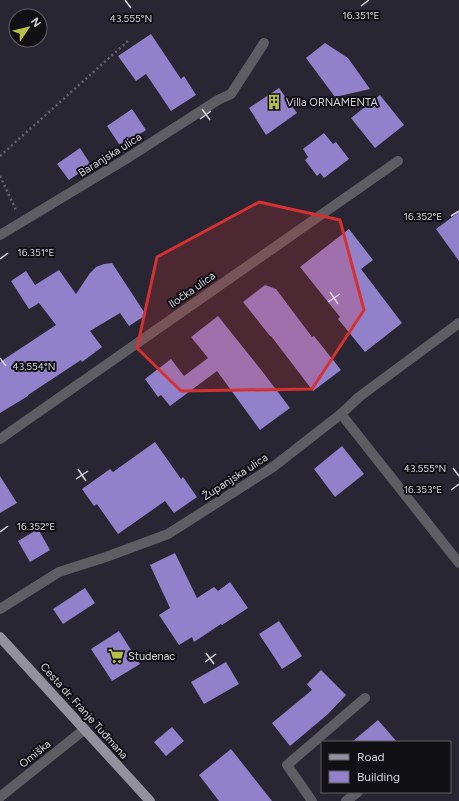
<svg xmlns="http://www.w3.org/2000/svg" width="459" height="801" font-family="Figtree,sans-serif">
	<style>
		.building { fill: #9180ca }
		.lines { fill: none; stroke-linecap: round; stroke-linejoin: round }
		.path { stroke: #65646e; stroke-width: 2.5; stroke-dasharray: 2 3; stroke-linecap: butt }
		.minor { stroke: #5e5d63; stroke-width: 10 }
		.major { stroke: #93919d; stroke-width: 10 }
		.marked { fill: #d63131; fill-opacity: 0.2; stroke: #d63131; stroke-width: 3; stroke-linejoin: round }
		.ticks { fill: none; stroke: #d6d5dd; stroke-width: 1.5 }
		.labels { text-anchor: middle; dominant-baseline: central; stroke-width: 4; stroke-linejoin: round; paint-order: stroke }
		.poi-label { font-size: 11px; fill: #d6d5dd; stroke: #111015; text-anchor: start }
		.street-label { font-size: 11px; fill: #d6d5dd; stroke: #111015 }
		.ticks-label { font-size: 10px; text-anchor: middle; fill: #d6d5dd; stroke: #111015; stroke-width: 4; stroke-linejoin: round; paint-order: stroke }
	</style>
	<rect width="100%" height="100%" fill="#282632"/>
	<g class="building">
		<polygon points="151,34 181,79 184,76 196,95 171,111 146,74 136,81 118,56"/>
		<polygon points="325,43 348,58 370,89 335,97 306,58"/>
		<polygon points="279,88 297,113 266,135 249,108"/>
		<polygon points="380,95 404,125 375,148 351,118"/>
		<polygon points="132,109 146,130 121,147 107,126"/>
		<polygon points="324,133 333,144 336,142 349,159 324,178 320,173 317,176 305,160 308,157 303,149"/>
		<polygon points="80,148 91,165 69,180 57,164"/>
		<polygon points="459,212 459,261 436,229"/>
		<polygon points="349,229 373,260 361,269 402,323 365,352 338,319 340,317 300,267"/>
		<polygon points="112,263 146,315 129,326 120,313 90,331 102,347 82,362 81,360 28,395 28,396 0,413 0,362 56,325 39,303 29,309 11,281 26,271 35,285 59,270 76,294 90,273 96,267 104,264"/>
		<polygon points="265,285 276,289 312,337 314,336 341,370 313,391 271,336 270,336 243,302"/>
		<polygon points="218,316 262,371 290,408 260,430 217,371 170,406 161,395 158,397 145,379 171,359 184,376 208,358 191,337"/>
		<polygon points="155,442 181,479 183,477 197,497 174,513 165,501 118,534 97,504 94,506 82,489 110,469 113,472"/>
		<polygon points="342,446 364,474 335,497 314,469"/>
		<polygon points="0,476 17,503 0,513"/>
		<polygon points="38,529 50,550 30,562 18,541"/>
		<polygon points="175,553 197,598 214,587 218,591 230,582 248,608 222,625 221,624 194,642 192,637 179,645 159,615 170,608 150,565"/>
		<polygon points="85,588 95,603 63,624 53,609"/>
		<polygon points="279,621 302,656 282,669 259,634"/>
		<polygon points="119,631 140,664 112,681 91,649"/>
		<polygon points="226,662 239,684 204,704 191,682"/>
		<polygon points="321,670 346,695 328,714 290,746 272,723 312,690 307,684"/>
		<polygon points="378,720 397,742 352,742"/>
		<polygon points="172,727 184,741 166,756 154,742"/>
		<polygon points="231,749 272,801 219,801 199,775"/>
	</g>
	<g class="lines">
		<g class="path">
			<polyline points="0,156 128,41"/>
			<polyline points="0,176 16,210"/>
		</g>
		<g class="minor">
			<polyline points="0,235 126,159 218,100 231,94 264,43"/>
			<polyline points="341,414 459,563"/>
			<polyline points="0,439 398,161"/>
			<polyline points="0,609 59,572 106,557 168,534 273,467 341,414 359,397 459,323"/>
			<polyline points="0,797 85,729"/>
			<polyline points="312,801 287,765 365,698"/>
			<polyline points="346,801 358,792"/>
		</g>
		<polyline class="major" points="0,637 150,801"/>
	</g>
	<path class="marked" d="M259 202 340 220 364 310 312 389 181 391 137 348 157 257Z"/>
	<path class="ticks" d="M125 0 131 8M361 6 369 0M202 109 210 120M200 119 211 111M451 216 459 211M0 259 8 253M330 292 338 304M328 302 340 294M0 358 6 366M453 468 459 476M78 469 86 481M76 479 88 471M451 490 459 484M0 532 8 526M206 653 214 664M205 662 216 654"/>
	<defs>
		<symbol id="building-bare" viewBox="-9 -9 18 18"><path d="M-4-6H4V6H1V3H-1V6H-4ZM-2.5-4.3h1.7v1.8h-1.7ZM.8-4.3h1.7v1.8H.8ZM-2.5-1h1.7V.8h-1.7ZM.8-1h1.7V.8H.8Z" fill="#b8c147" stroke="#111015" stroke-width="2.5" paint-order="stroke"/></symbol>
		<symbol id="supermarket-bare" viewBox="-9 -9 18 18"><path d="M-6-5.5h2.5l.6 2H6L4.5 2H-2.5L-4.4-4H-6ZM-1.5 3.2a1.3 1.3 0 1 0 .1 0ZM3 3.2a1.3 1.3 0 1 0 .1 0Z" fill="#b8c147" stroke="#111015" stroke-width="2.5" paint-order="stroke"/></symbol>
	</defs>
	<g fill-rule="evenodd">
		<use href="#building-bare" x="263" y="91" width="22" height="22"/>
		<use href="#supermarket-bare" x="105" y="645" width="22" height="22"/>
	</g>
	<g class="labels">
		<g class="poi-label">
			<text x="286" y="102">Villa ORNAMENTA</text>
			<text x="128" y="656">Studenac</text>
		</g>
		<g class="street-label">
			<text transform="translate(110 155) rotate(-32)">Baranjska ulica</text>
			<text transform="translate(192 290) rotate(-35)">Iločka ulica</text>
			<text transform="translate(235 477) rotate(-33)">Županjska ulica</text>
			<text transform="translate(84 711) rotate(48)">Cesta dr. Franje Tuđmana</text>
			<text transform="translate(35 754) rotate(-39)">Omiška</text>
		</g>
	</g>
	<g class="ticks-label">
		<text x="361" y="19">16.351°E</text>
		<text x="131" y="22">43.555°N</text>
		<text x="423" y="220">16.352°E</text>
		<text x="36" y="256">16.351°E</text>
		<text x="34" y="370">43.554°N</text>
		<text x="425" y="472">43.555°N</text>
		<text x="423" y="493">16.353°E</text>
		<text x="36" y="530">16.352°E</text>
	</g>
	<rect x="321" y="741" width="130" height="52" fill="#111015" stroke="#605f65"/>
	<rect x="329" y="754" width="20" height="6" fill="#93919d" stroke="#605f65"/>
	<text x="357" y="761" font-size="12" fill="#d6d5dd">Road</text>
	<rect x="329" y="771" width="20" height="12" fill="#9180ca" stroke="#605f65"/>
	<text x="357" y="781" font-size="12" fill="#d6d5dd">Building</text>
	<g transform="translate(28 28) rotate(55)"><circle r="19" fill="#111015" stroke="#605f65"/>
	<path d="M0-3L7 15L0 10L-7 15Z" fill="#b8c147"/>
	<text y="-6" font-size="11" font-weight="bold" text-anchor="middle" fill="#d6d5dd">N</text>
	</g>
</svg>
